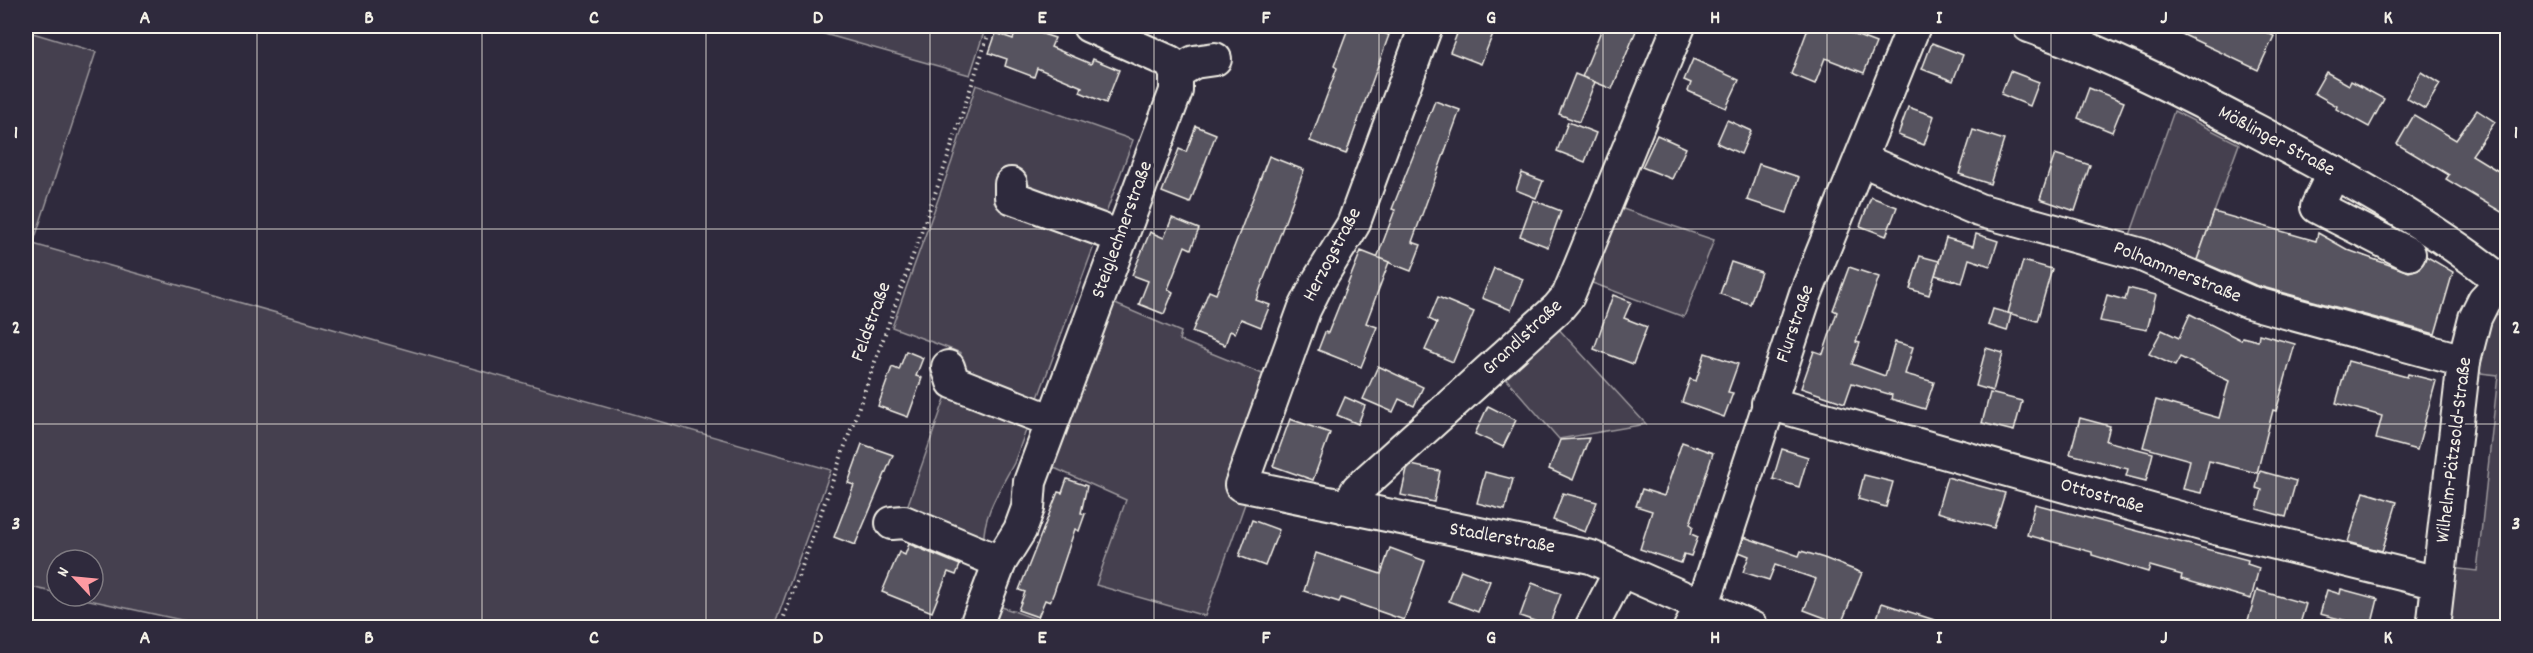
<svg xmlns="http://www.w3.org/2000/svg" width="2533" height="653" font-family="Dekko,sans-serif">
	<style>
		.green { fill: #454050; stroke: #9c989c; stroke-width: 1.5 }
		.building { fill: #56525f; stroke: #f4f1e8; stroke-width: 1.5 }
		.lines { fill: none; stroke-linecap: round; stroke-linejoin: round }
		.minor-casing { stroke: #f4f1e8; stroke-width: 36 }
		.path { stroke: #f4f1e8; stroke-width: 4; stroke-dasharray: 1.5 4.5; stroke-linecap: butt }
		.minor { stroke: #2f2a3d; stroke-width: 32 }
		.grid { fill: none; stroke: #f4f1e8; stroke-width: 1.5; stroke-opacity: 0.55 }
		.labels { text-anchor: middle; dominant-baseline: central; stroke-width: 6; stroke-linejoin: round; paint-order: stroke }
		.street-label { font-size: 20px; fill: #f4f1e8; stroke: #2f2a3d }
		.neatline { fill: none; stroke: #f4f1e8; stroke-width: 2 }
		.grid-label { font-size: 20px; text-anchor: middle; font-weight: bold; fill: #f4f1e8 }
	</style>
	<rect width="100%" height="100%" fill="#2f2a3d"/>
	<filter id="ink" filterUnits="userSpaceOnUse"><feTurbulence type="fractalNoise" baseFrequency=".0167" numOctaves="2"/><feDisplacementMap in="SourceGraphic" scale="12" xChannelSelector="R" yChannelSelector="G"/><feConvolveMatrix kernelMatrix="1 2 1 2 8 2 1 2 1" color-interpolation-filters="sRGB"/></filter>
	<g filter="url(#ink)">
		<g class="green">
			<polygon points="796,26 986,26 970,75"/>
			<polygon points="26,31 96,52 33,244 831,470 774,627 218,628 71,596 93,596 93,560 57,560 57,593 26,586"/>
			<path d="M976 85 1133 140 1014 463C1000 489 981 517 984 547L905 513 961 353 892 327 952 161Z"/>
			<polygon points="2174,111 2239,144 2196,262 2129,238"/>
			<polygon points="1617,207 1714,240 1684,317 1587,281"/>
			<polygon points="1113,303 1181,332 1179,340 1265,375 1225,490 1247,498 1205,616 1096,585 1126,500 1052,467"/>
			<polygon points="2507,313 2507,627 2445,628 2451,568 2477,571 2498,375 2472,372 2493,315"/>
			<polygon points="1556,326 1646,424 1559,439 1501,373"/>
			<polygon points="999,606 1058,627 991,628"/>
		</g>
		<g class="building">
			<polygon points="1018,26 1055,38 1051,47 1091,64 1093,59 1119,70 1106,103 1080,92 1082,87 1037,68 1034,77 1005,66 1007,59 989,53 996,33 1013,39"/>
			<polygon points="1349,26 1364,26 1389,35 1346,154 1310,141 1337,68 1334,66"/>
			<polygon points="1460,26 1496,26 1481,64 1450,52"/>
			<polygon points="1603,26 1638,26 1612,89 1582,77"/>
			<polygon points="1809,26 1832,26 1876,43 1864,73 1825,58 1815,84 1791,74"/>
			<polygon points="2165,26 2253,26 2274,36 2258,70"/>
			<polygon points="1932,43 1963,55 1953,81 1922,69"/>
			<polygon points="1693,59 1739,80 1726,108 1688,91 1691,83 1684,80"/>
			<polygon points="2010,71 2039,82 2030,106 2001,94"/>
			<polygon points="2326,72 2349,85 2351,81 2384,99 2369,127 2336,109 2337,106 2314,93"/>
			<polygon points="2421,72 2440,84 2425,109 2406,98"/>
			<polygon points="1575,74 1595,82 1579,122 1559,114"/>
			<polygon points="2089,88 2124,102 2112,132 2078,118"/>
			<polygon points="1435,101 1460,110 1412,242 1421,245 1411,271 1377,258 1395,210 1392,209"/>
			<polygon points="1908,107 1934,116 1924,145 1898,135"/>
			<polygon points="2477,110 2495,122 2472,155 2508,177 2508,216 2446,179 2449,175 2397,144 2414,115 2456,140"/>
			<polygon points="1727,120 1751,131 1741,154 1717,143"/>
			<polygon points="1568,122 1596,133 1585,162 1557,151"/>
			<polygon points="1196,126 1216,134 1190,203 1162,192 1179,149 1186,152"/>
			<polygon points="1973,130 2004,140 1990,184 1959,174"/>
			<polygon points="1657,135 1686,148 1672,179 1642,167"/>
			<polygon points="2055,154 2090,165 2075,211 2040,199"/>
			<polygon points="1269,156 1304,170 1256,300 1270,305 1261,327 1241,319 1235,333 1230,331 1225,345 1192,332 1209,291 1216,294"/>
			<polygon points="1759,164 1799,177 1787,213 1747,200"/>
			<polygon points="1522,173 1543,181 1536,198 1516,190"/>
			<polygon points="1871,197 1897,207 1886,236 1860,226"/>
			<polygon points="1533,200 1561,211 1548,247 1520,236"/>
			<polygon points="2214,212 2316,241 2318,233 2348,250 2409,272 2419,269 2426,256 2453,272 2435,334 2255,285 2197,260"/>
			<polygon points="1172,218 1199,229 1191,249 1185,246 1168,289 1173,292 1164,314 1139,304 1148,281 1132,275 1150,232 1164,238"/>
			<polygon points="1976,234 1998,241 1990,266 1969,259 1962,283 1935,275 1946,238 1973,246"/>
			<polygon points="1361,251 1389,262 1366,323 1377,327 1361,367 1318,350 1325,332 1328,333"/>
			<polygon points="1920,256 1939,261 1929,295 1910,289"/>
			<polygon points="2023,261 2052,269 2037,321 2008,313"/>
			<polygon points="1731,262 1761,272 1750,304 1720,294"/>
			<polygon points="1849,267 1879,277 1856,342 1860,343 1852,364 1885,376 1895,342 1913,347 1905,374 1934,382 1925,409 1891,399 1892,395 1852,383 1845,403 1801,388 1814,351 1823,354 1837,312 1833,310"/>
			<polygon points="1494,268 1523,279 1511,310 1482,298"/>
			<polygon points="2128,288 2156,295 2147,330 2100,321 2107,295 2125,300"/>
			<polygon points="1613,295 1631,302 1624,318 1647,327 1633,364 1594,349"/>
			<polygon points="1438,297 1474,312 1453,362 1425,350 1437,323 1429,319"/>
			<polygon points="1993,309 2011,314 2007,331 1988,325"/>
			<polygon points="2190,314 2241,340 2242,337 2258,341 2259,334 2295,344 2276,411 2273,410 2257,473 2209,461 2201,493 2183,489 2190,460 2143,447 2156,400 2219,418 2229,381 2180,357 2175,366 2149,354 2162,330 2179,338"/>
			<polygon points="1986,348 2003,353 1993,391 1976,386"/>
			<polygon points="906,351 923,358 916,376 922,378 908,417 878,406 892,367 899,370"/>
			<polygon points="1705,353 1738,364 1728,392 1733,393 1724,417 1682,402 1690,379 1696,381"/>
			<polygon points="2348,361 2407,377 2408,374 2436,381 2417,450 2376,439 2382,416 2336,403"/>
			<polygon points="1378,366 1423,387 1414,406 1399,399 1393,412 1363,399"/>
			<polygon points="1990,393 2022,401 2014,431 1982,423"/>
			<polygon points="1345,397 1365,406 1358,424 1337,415"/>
			<polygon points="1488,406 1516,420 1503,447 1475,434"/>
			<polygon points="2080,418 2110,426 2106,441 2153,453 2146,481 2126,476 2128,469 2070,454"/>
			<polygon points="1290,419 1330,433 1313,480 1273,466"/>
			<polygon points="1589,438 1573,480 1549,469 1560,440"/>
			<polygon points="1682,442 1713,453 1690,524 1693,526 1691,534 1698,537 1691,556 1684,554 1681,563 1640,549 1652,511 1636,506 1642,489 1664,496"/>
			<polygon points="862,444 893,455 855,545 834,537 854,485 848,483"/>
			<polygon points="1782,449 1808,457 1799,487 1773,479"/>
			<polygon points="1411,465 1440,471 1434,502 1401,495 1407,469"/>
			<polygon points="2260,471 2296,481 2286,517 2257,509 2262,490 2256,488"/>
			<polygon points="1485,472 1513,479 1505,510 1477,503"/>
			<polygon points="1864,475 1893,482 1886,507 1858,499"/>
			<polygon points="1947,477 2005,493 1994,528 1937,512"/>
			<polygon points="1067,479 1087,486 1081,513 1085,514 1079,531 1075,529 1054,592 1050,602 1045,600 1038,617 1018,610 1025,592 1019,590 1058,492 1062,493"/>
			<polygon points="2364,492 2397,502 2382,551 2348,542"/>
			<polygon points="1563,493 1597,502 1585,532 1553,520"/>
			<polygon points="2035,504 2248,560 2247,564 2259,568 2251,599 2181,579 2182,575 2150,566 2148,572 2092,555 2092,552 2027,535"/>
			<polygon points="1252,520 1279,530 1265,566 1239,556"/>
			<polygon points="1744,537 1799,556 1801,551 1824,558 1862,573 1841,624 1804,610 1816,579 1775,565 1769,580 1743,572 1749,556 1739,552"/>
			<polygon points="909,544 960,565 956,575 948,572 932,612 882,592 899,552 905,555"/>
			<polygon points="1390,548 1425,561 1404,620 1341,598 1339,602 1304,591 1316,553 1381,574"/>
			<polygon points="1461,570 1490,581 1478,612 1449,601"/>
			<polygon points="1532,583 1561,594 1549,626 1520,616"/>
			<polygon points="2341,589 2378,599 2371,627 2320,614 2327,590 2340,594"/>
			<polygon points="2257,590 2306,604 2299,627 2246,627"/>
			<polygon points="1882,603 1947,624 1947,627 1874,627"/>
		</g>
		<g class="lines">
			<defs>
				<g id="minor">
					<polyline points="1426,26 1353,225 1319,280 1304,310 1241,485 1591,557 1752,628"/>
					<path d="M2029 26C2108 54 2183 92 2257 131 2339 174 2437 227 2508 287"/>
					<polyline points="1176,73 1194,62 1215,59"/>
					<polyline points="1862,160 1979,210 2142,255 2249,302 2464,361"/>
					<polyline points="2334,172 2317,207 2409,254"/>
					<polyline points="1011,184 1011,197 1121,237"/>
					<polyline points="948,367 953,382 1052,421"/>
					<polyline points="1768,403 2219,529 2438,583"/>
					<polyline points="1347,508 1358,489 1558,308 1568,296 1679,26"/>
					<polyline points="892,523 904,522 1000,562"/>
					<polyline points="975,628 1000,562 1020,530 1028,508 1030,482 1176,91 1176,73 1170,62 1089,26"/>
					<polyline points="1591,628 1621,570"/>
					<polyline points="1690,628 1702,606 1712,578 1806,293 1914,26"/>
					<polyline points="2433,628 2464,361 2475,318 2484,300 2501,282"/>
				</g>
			</defs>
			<use href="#minor" class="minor-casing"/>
			<polyline class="path" points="780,628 947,160 991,26"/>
			<use href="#minor" class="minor"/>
		</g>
	</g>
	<path class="grid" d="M257 26V628M482 26V628M706 26V628M930 26V628M1154 26V628M1379 26V628M1603 26V628M1827 26V628M2051 26V628M2276 26V628M26 229H2508M26 424H2508"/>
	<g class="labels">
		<g class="street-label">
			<text transform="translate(2276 142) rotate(28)">Mößlinger Straße</text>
			<text transform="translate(1123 230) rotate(-70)">Steiglechnerstraße</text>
			<text transform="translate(1333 255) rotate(-62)">Herzogstraße</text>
			<text transform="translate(2177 273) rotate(22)">Polhammerstraße</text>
			<text transform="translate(872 322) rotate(-70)">Feldstraße</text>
			<text transform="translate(1796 324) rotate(-71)">Flurstraße</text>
			<text transform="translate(1523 338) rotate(-43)">Grandlstraße</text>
			<text transform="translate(2455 450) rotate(-83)">Wilhelm-Pätzsold-Straße</text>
			<text transform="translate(2102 497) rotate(16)">Ottostraße</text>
			<text transform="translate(1502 539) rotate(10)">Stadlerstraße</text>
		</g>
	</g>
	<rect width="2533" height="653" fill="none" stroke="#2f2a3d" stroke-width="66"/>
	<g transform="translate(75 578) rotate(296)"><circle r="28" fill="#2f2a3d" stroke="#7e7a81" stroke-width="1.5"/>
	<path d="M0-4.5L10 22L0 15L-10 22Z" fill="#ff9aa2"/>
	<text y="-9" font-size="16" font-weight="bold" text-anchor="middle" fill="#f4f1e8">N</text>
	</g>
	<rect x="33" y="33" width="2467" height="587" class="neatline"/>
	<g class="grid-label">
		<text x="145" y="23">A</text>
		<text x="369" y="23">B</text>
		<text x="594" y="23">C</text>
		<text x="818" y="23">D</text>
		<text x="1042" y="23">E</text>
		<text x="1266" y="23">F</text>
		<text x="1491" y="23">G</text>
		<text x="1715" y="23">H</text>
		<text x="1939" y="23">I</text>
		<text x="2164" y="23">J</text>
		<text x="2388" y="23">K</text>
		<text x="16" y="138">1</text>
		<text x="2516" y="138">1</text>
		<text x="16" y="333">2</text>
		<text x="2516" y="333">2</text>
		<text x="16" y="529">3</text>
		<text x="2516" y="529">3</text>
		<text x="145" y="643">A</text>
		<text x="369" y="643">B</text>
		<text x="594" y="643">C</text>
		<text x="818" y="643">D</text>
		<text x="1042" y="643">E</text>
		<text x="1266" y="643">F</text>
		<text x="1491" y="643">G</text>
		<text x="1715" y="643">H</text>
		<text x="1939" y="643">I</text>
		<text x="2164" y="643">J</text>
		<text x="2388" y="643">K</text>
	</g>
</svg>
